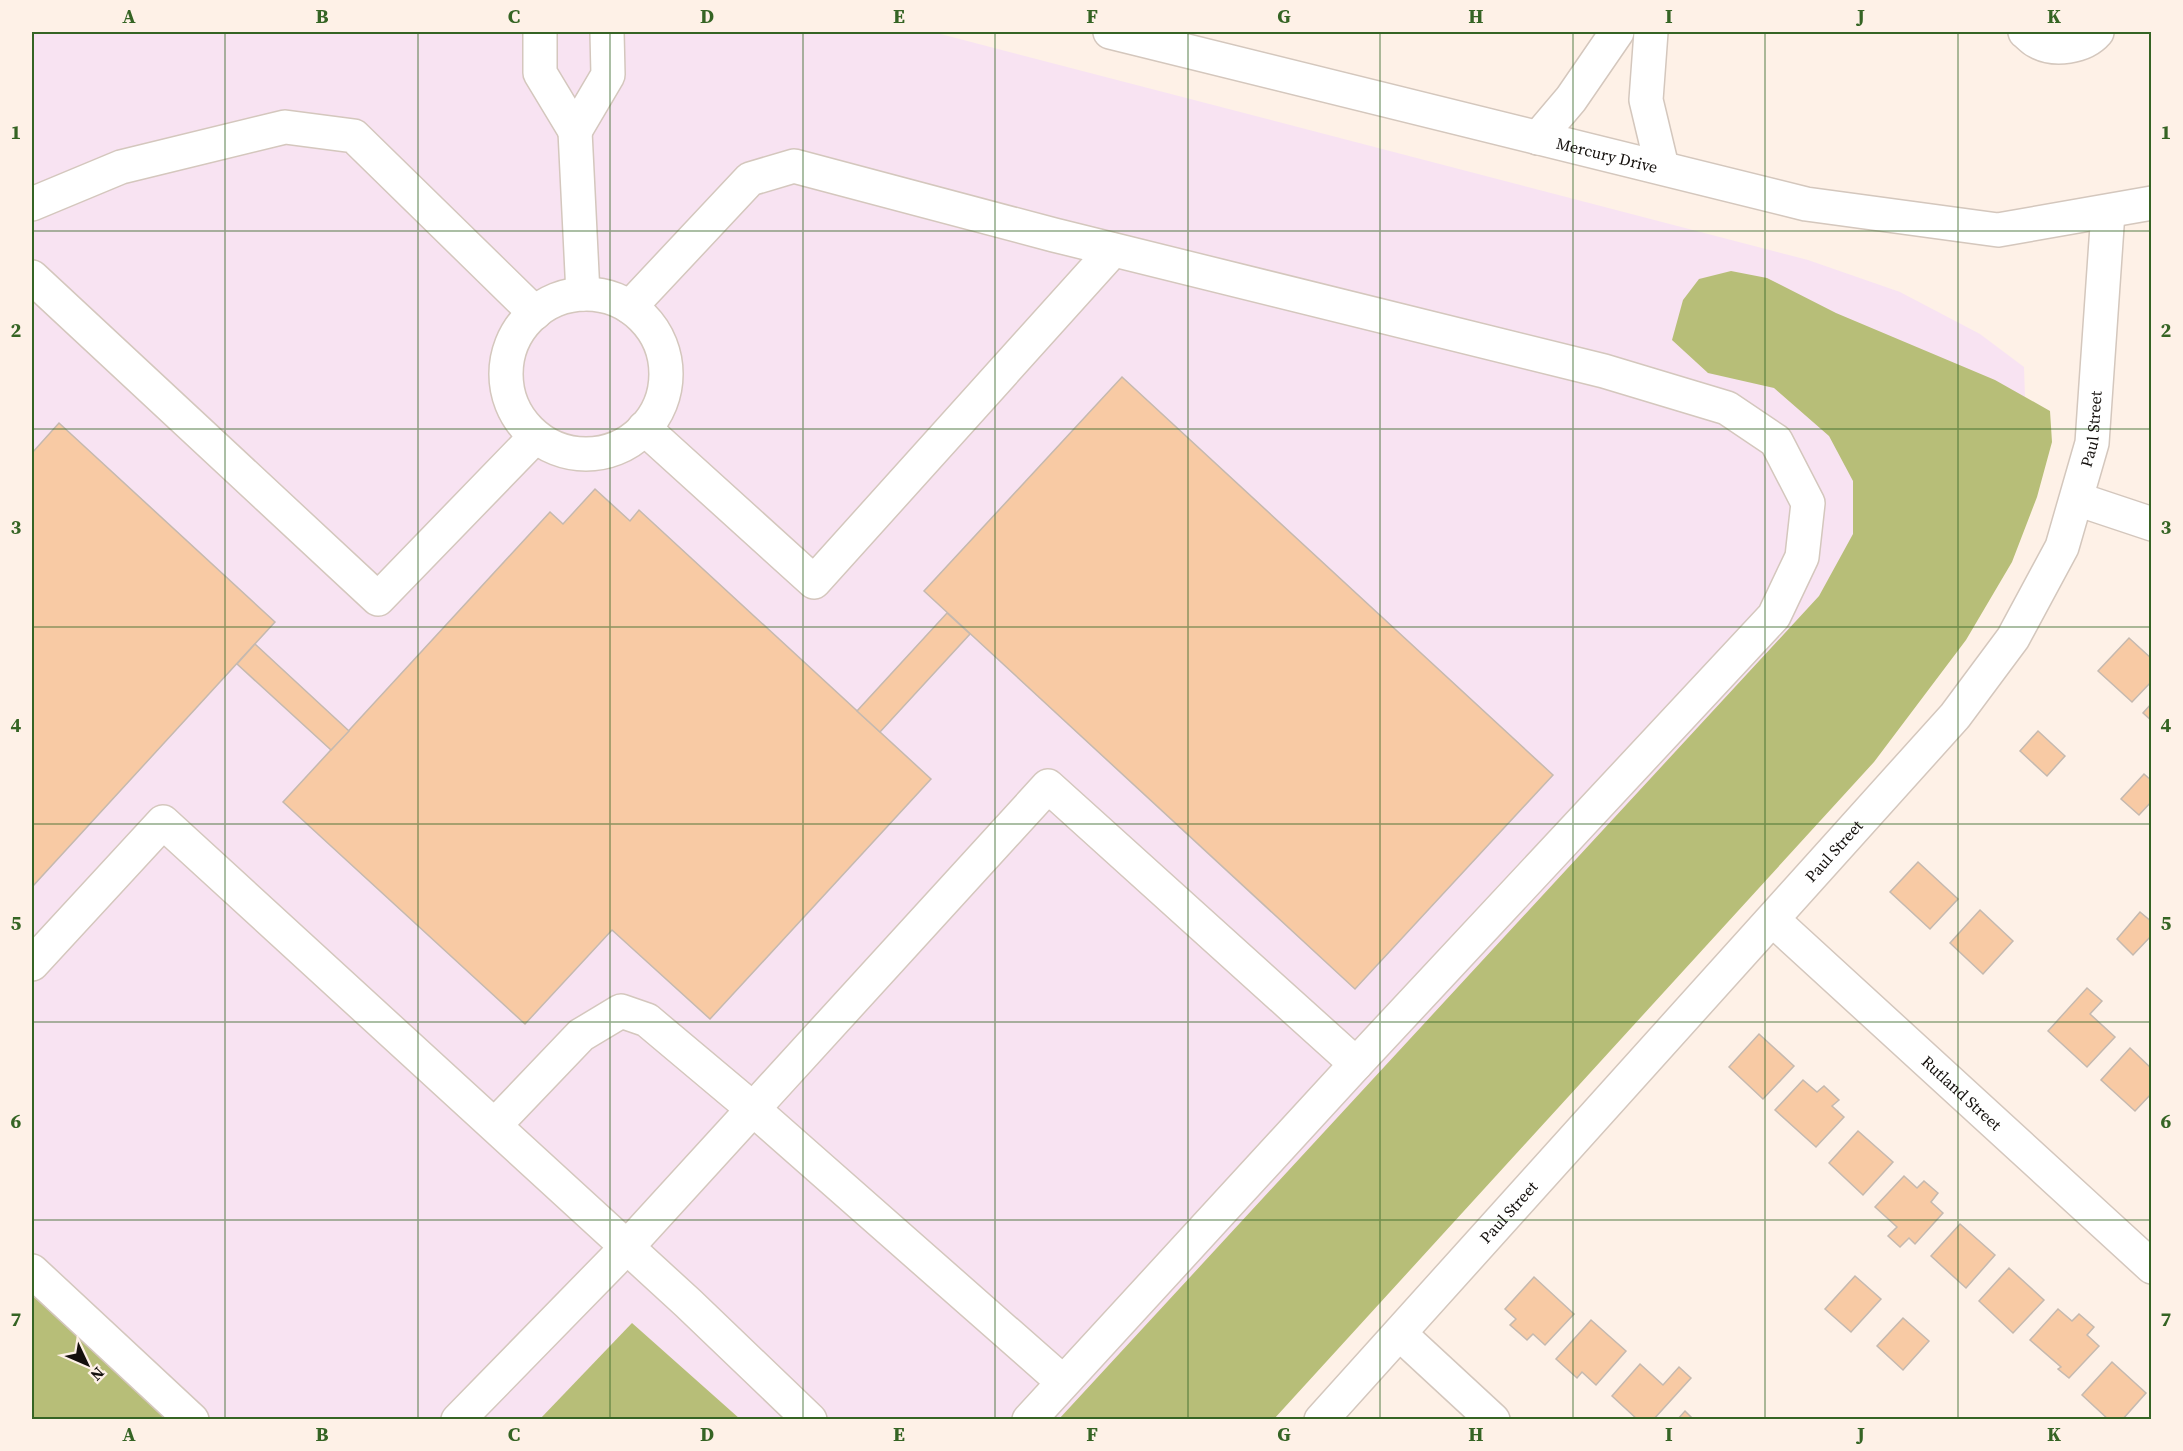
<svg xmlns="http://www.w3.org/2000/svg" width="2183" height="1451" font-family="'Source Serif 4',serif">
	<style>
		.commercial { fill: #f8e3f2 }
		.forest { fill: #b7be78 }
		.building { fill: #f8caa4; stroke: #c5b9af; stroke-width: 1.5 }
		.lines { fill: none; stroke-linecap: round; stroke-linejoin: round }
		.minor-casing { stroke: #d4c7bd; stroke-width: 36 }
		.minor { stroke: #fff; stroke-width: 33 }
		.grid { fill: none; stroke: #356424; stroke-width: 1.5; stroke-opacity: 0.55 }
		.labels { text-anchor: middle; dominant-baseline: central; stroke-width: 6; stroke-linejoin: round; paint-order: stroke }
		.street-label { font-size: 16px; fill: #14100d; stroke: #fef1e7 }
		.neatline { fill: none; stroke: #356424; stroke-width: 2 }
		.grid-label { font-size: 20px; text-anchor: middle; font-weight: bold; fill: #356424 }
	</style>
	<rect width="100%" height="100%" fill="#fef1e7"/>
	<polygon class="commercial" points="32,32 933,32 1808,260 1900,292 1980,334 2024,367 2027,459 1225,1419 32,1419"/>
	<g class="forest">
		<polygon points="1731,271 1767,278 1836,313 1995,380 2050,411 2052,442 2037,497 2012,562 1966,640 1874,762 1274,1419 1059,1419 1819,596 1853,534 1853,481 1829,436 1774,388 1708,373 1672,340 1683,300 1699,279"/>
		<polygon points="32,1295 169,1419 32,1419"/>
		<polygon points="632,1323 740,1419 540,1419"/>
	</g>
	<g class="building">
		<polygon points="1122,377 1553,775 1355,989 924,591"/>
		<polygon points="59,423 275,622 32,887 32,453"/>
		<polygon points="595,489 630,521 639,510 931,779 710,1019 612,930 525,1024 283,802 550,512 563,524"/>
		<polygon points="947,613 970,634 880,732 857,711"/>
		<polygon points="2129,638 2152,659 2152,681 2132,702 2098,671"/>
		<polygon points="255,644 349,731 331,750 237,664"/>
		<polygon points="2152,703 2152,721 2143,713"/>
		<polygon points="2038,731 2065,756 2047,776 2020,751"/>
		<polygon points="2144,774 2152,781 2152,801 2139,815 2121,799"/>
		<polygon points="1918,862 1958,899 1930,929 1890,892"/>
		<polygon points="1980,910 2013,941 1983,974 1950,943"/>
		<polygon points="2140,912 2152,922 2152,935 2133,955 2117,939"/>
		<polygon points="2087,988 2102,1001 2090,1014 2115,1037 2087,1067 2048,1031"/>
		<polygon points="1759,1034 1794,1066 1763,1099 1729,1067"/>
		<polygon points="2130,1048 2152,1069 2152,1093 2135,1111 2101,1080"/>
		<polygon points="1803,1080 1817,1092 1824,1086 1839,1100 1832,1106 1844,1117 1816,1147 1775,1110"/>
		<polygon points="1858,1131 1893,1162 1863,1195 1829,1163"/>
		<polygon points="1904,1176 1917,1188 1924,1181 1938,1193 1931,1202 1943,1213 1915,1244 1909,1238 1900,1247 1888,1236 1897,1227 1875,1207"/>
		<polygon points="1960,1224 1995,1255 1966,1288 1931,1256"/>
		<polygon points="2009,1268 2044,1300 2013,1333 1979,1301"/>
		<polygon points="1855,1276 1881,1299 1851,1332 1825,1309"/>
		<polygon points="1534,1277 1574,1314 1545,1345 1533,1334 1527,1340 1510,1325 1516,1319 1505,1309"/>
		<polygon points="2058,1309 2072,1321 2079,1314 2094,1327 2087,1335 2099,1346 2069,1378 2058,1369 2061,1367 2030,1340"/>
		<polygon points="1903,1318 1929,1341 1903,1370 1877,1346"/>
		<polygon points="1591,1320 1626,1351 1596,1385 1582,1372 1577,1378 1556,1359"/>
		<polygon points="2112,1362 2146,1393 2122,1420 2109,1420 2082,1395"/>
		<polygon points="1640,1364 1663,1385 1679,1367 1691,1378 1653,1420 1638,1420 1612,1396"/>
		<polygon points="1685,1411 1694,1420 1677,1420"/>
	</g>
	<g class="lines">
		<defs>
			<g id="minor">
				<polyline points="540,32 540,73 575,131 608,75 607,32"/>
				<path id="s1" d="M1110 32 1806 204 1998 230 2152 203"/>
				<polyline points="1651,32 1646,100 1662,167"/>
				<path d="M2025 32C2028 34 2032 39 2036 41 2054 52 2084 47 2097 32"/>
				<polyline points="575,131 583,294"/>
				<polyline points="1538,138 1571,99 1617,32"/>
				<polyline points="32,204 121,167 285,127 354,136 535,313"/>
				<polyline points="32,277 378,599 535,437"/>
				<circle cx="586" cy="374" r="80"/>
				<polyline points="630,307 750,179 794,166 1054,235 1604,371 1727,408 1776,441 1808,503 1802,557 1774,616 1356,1064 1029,1420"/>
				<polyline points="644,428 814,582 1113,250"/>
				<polyline points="2077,499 2152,524"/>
				<path id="s2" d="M1773 920 2152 1267"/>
				<polyline points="32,964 163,822 688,1303 810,1420"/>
				<polyline points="495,1125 581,1035 621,1011 647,1020 753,1109 1063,1382"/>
				<polyline points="32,1271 192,1420"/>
				<polyline points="1400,1334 1493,1420"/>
				<polyline points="458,1420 627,1247 1048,786 1356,1064"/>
				<path id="s3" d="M1321 1420 1955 716 2013 638 2062 547 2092 443 2108 212"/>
			</g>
		</defs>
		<use href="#minor" class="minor-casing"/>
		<use href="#minor" class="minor"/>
	</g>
	<path class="grid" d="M225 32V1420M418 32V1420M610 32V1420M803 32V1420M995 32V1420M1188 32V1420M1380 32V1420M1573 32V1420M1765 32V1420M1958 32V1420M32 231H2152M32 429H2152M32 627H2152M32 824H2152M32 1022H2152M32 1220H2152"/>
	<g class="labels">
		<g class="street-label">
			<text stroke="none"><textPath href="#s1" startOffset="512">Mercury Drive</textPath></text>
			<text stroke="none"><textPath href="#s3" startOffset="1270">Paul Street</textPath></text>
			<text stroke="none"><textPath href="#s3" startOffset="766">Paul Street</textPath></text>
			<text stroke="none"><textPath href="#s2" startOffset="256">Rutland Street</textPath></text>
			<text stroke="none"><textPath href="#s3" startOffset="280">Paul Street</textPath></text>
		</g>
	</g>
	<rect width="2183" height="1451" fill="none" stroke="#fef1e7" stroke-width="66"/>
	<g transform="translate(87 1364) rotate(134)" stroke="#fef1e7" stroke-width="4.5" paint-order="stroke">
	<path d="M0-4.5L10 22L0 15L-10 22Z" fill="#14100d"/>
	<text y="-9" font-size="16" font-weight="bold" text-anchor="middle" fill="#14100d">N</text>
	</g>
	<rect x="33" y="33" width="2117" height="1385" class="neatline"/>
	<g class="grid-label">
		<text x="129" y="23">A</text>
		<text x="322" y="23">B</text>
		<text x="514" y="23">C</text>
		<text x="707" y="23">D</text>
		<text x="899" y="23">E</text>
		<text x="1092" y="23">F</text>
		<text x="1284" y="23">G</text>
		<text x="1476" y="23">H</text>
		<text x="1669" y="23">I</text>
		<text x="1861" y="23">J</text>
		<text x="2054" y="23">K</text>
		<text x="16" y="139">1</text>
		<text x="2166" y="139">1</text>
		<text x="16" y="337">2</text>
		<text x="2166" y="337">2</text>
		<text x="16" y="534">3</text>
		<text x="2166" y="534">3</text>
		<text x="16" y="732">4</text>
		<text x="2166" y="732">4</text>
		<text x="16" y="930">5</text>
		<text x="2166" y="930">5</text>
		<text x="16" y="1128">6</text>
		<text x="2166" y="1128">6</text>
		<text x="16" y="1326">7</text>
		<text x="2166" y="1326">7</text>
		<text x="129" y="1441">A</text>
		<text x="322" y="1441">B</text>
		<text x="514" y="1441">C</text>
		<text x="707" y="1441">D</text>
		<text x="899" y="1441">E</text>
		<text x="1092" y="1441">F</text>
		<text x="1284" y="1441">G</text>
		<text x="1476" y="1441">H</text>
		<text x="1669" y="1441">I</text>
		<text x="1861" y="1441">J</text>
		<text x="2054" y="1441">K</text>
	</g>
</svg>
